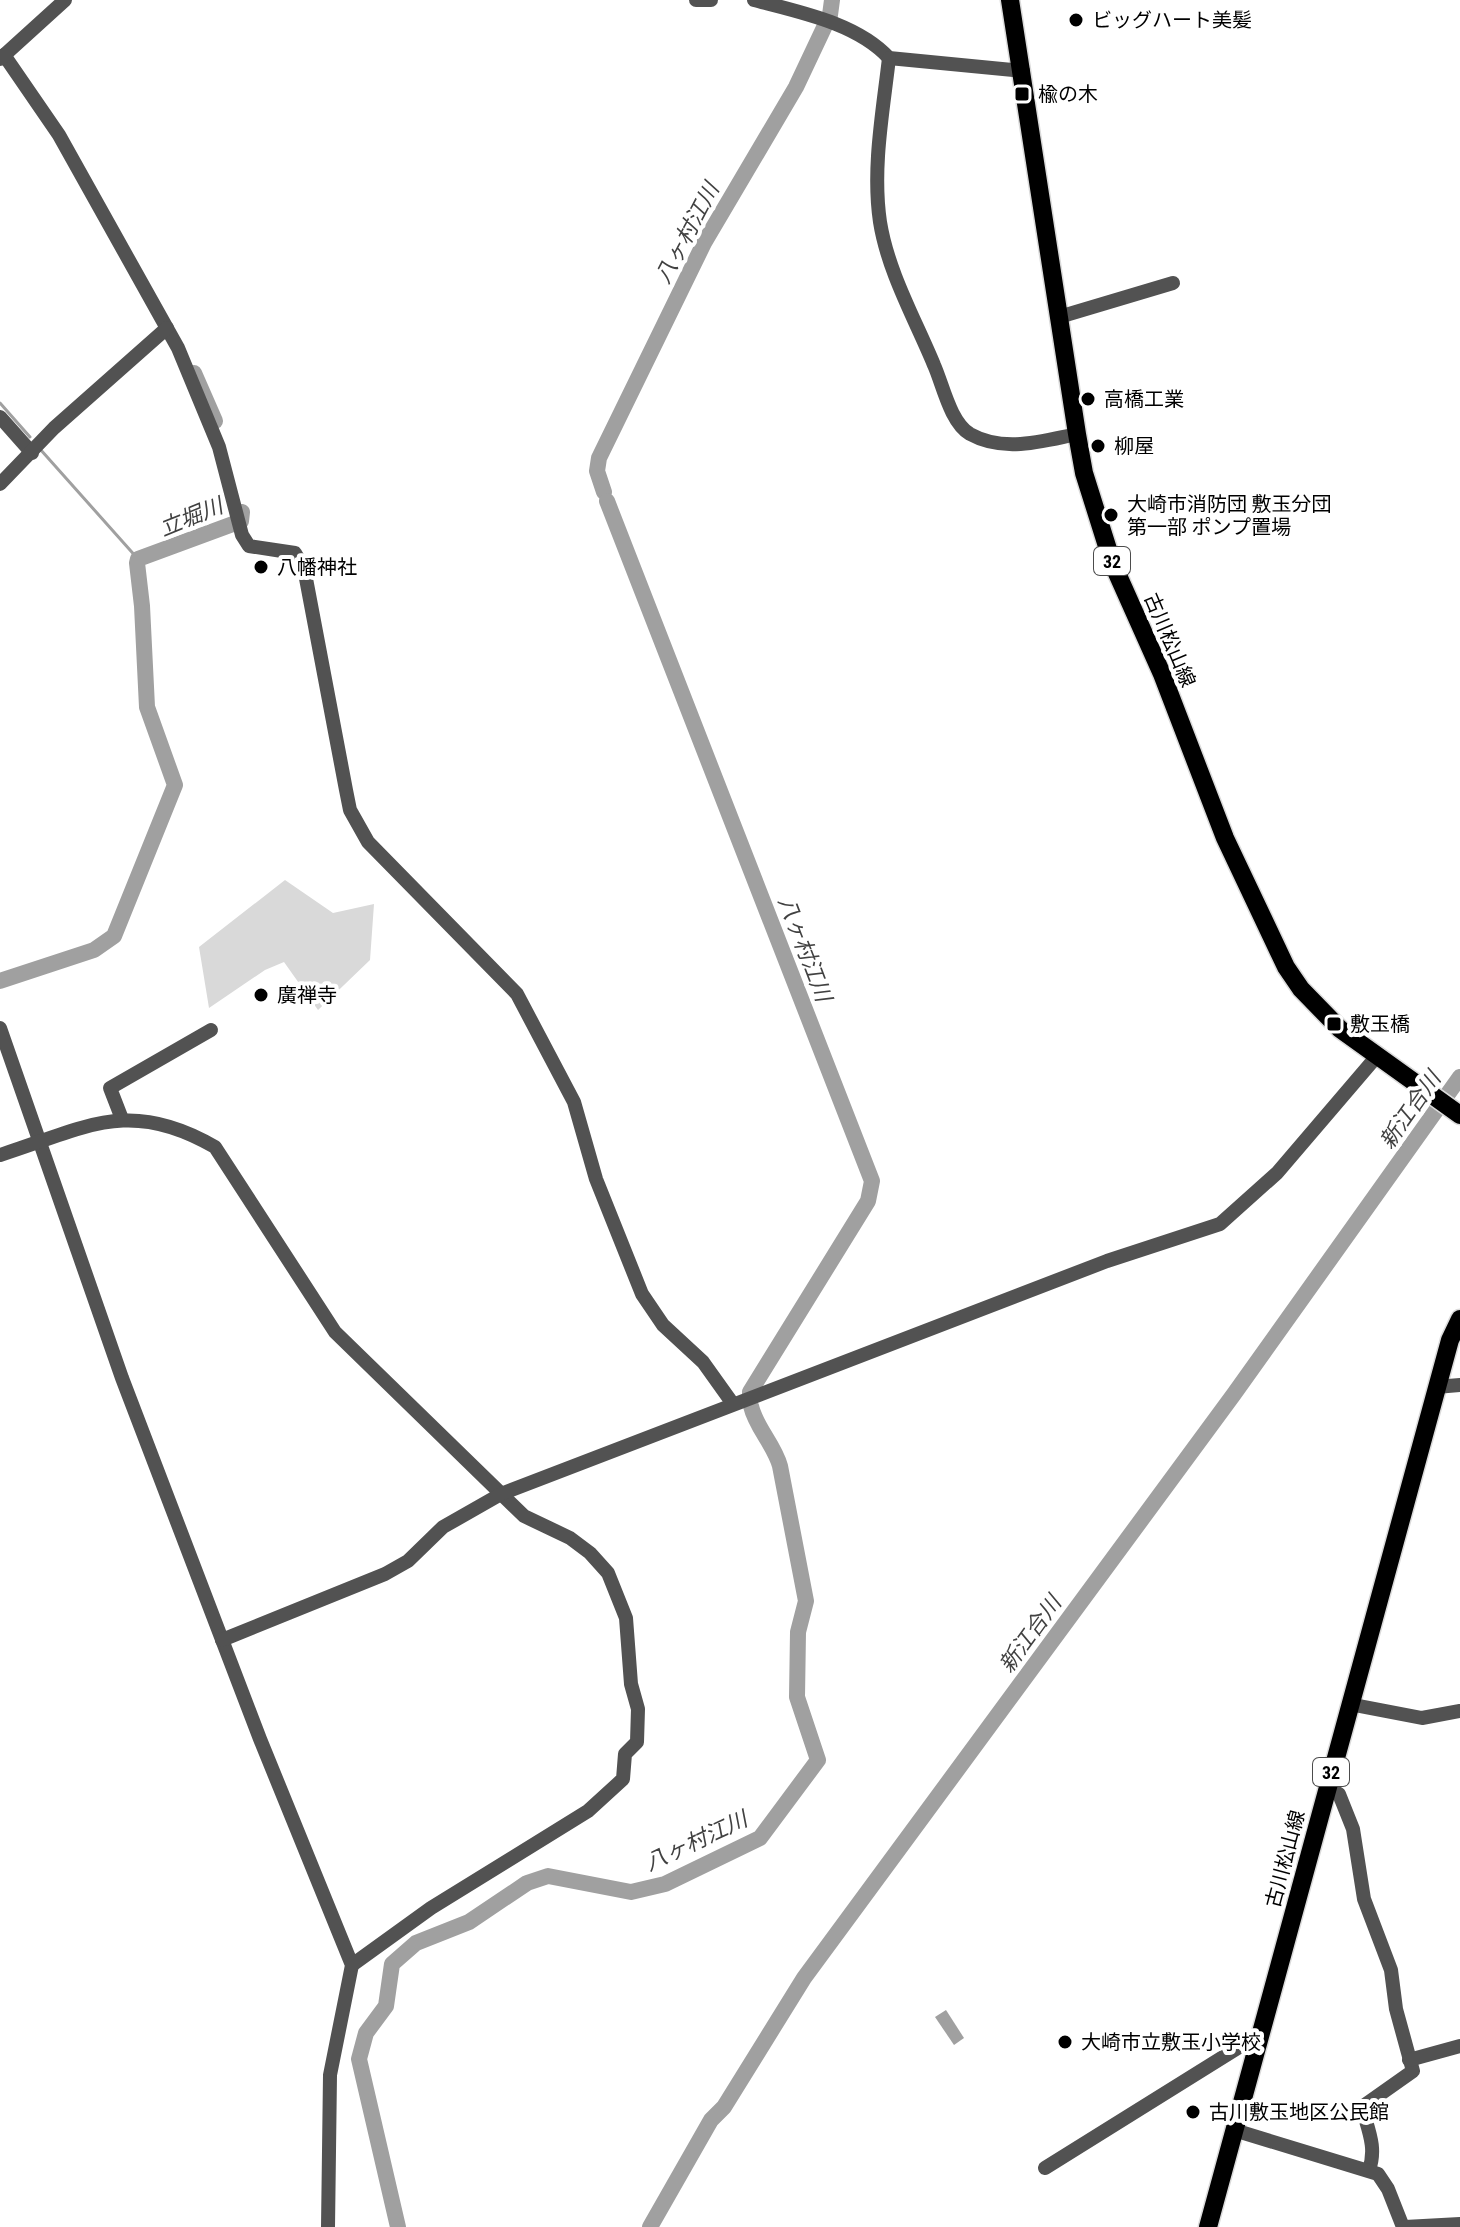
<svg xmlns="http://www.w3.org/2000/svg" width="1460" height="2227" font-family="'Roboto Condensed','Noto Sans JP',sans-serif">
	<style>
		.green { fill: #d9d9d9 }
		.water { fill: #a0a0a0 }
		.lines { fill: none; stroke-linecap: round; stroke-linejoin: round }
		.stream { stroke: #a0a0a0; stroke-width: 3 }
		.river { stroke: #a0a0a0; stroke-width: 16 }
		.major-casing { stroke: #dbdbdb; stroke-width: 21 }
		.minor { stroke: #525252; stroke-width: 14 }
		.major { stroke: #000; stroke-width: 18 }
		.poi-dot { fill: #000; stroke: #fff; stroke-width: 3 }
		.labels { text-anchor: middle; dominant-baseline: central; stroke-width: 8; stroke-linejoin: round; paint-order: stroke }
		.shield { fill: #fff; stroke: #4c4c4c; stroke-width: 2 }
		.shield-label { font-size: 18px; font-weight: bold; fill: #000 }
		.poi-label { font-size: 20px; fill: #000; stroke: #fff; text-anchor: start }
		.street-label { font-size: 20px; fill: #000; stroke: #fff }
		.water-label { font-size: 22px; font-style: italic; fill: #414141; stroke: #fff }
	</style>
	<rect width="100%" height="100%" fill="#fff"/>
	<polygon class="green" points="285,880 333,913 374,904 370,960 318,1010 284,962 265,970 209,1008 199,947"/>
	<polygon class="water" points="946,2010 964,2038 954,2045 935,2017"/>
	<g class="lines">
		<g class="stream">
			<polyline points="0,403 30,437"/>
			<polyline points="40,449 138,559"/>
			<polyline points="1456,1083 1460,1085"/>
		</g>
		<g class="river">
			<polyline points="194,373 215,421"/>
			<polyline points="604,492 597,471 599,458 704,243 796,87 830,15 832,0"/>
			<polyline points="607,501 872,1181 868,1201 750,1392 750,1397"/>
			<polyline points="0,981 94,950 114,936 175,785 147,707 142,606 137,563 138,559 241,521 242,512"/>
			<path d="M398 2227 359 2059 366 2033 386 2006 392 1964 416 1943 469 1922 527 1883 548 1876 631 1892 665 1884 760 1838 818 1760 797 1697 798 1632 806 1601 780 1466C774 1444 756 1428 751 1406"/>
			<polyline points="650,2227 711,2120 724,2107 804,1978 1234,1394 1460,1077"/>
		</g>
		<defs>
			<g id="major">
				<polyline points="1010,0 1077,434 1084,473 1112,562 1162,674 1225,838 1286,967 1301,989 1340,1029 1460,1115"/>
				<polyline points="1208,2227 1450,1340 1460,1319"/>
			</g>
		</defs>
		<use href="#major" class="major-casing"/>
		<g class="minor">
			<polyline points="696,0 711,0"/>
			<path d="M754 0C799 12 857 23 889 58L1023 71"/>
			<polyline points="4,55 59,135 178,348 219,447 242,535 249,546 295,553 304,568 346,790 350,810 368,842 517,994 574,1102 596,1179 642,1294 663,1325 703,1362 733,1404"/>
			<path d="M889 58C883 111 872 168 880 222 888 272 915 319 934 365 943 385 950 422 970 434 1004 453 1042 441 1077 434"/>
			<polyline points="0,59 65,0"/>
			<polyline points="1059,317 1173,283"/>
			<polyline points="0,417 32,453"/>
			<polyline points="0,484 54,428 167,328"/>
			<polyline points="0,1028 122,1378 260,1739 352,1965 330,2075 328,2227"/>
			<polyline points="122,1119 110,1088 211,1030"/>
			<path d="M0 1155C85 1128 129 1097 215 1147L335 1332 524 1516 570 1538 590 1553 608 1573 626 1618 631 1684 638 1709 637 1742 625 1754 623 1779 588 1811 431 1908 352 1965"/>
			<polyline points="1436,1387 1460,1385"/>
			<polyline points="222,1640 385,1574 408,1561 443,1527 501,1494 1107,1261 1220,1224 1277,1173 1377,1056"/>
			<polyline points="1349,1704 1422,1718 1460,1711"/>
			<path d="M1327 1787 1339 1794 1353 1829 1364 1899 1391 1970 1396 2009 1413 2071 1362 2107C1368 2130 1377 2147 1369 2170"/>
			<polyline points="1409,2060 1460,2046"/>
			<polyline points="1234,2130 1378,2174 1388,2189 1403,2227"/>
			<polyline points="1045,2168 1260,2034"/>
			<polyline points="1405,2227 1460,2224"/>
		</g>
		<use href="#major" class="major"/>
	</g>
	<g class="poi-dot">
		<circle cx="1076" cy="20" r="8"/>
		<rect x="1014" y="86" width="16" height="16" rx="4"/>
		<circle cx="1088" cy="399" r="8"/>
		<circle cx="1098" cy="446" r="8"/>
		<circle cx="1111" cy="515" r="8"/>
		<circle cx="261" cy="567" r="8"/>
		<circle cx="261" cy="995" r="8"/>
		<rect x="1326" y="1016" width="16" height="16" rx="4"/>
		<circle cx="1065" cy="2042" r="8"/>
		<circle cx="1193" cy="2112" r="8"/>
	</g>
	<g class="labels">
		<g class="shield">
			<rect x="1094" y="547" width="36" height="28" rx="6"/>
			<rect x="1313" y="1758" width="36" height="28" rx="6"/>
		</g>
		<g class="shield-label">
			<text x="1112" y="561">32</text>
			<text x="1331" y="1772">32</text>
		</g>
		<g class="poi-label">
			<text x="1092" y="20">ビッグハート美髪</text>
			<text x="1038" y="94">楡の木</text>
			<text x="1104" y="399">高橋工業</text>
			<text x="1114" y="446">柳屋</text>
			<text x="1127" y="504">大崎市消防団 敷玉分団<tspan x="1127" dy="23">第一部 ポンプ置場</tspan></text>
			<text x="277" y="567">八幡神社</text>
			<text x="277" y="995">廣禅寺</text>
			<text x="1350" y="1024">敷玉橋</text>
			<text x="1081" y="2042">大崎市立敷玉小学校</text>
			<text x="1209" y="2112">古川敷玉地区公民館</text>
		</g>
		<g class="street-label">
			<text transform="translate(1170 640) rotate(67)">古川松山線</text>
			<text transform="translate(1285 1859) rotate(-75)">古川松山線</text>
		</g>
		<g class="water-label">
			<text transform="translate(687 233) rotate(-62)">八ヶ村江川</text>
			<text transform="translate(191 517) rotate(-22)">立堀川</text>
			<text transform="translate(805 949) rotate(69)">八ヶ村江川</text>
			<text transform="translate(1410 1110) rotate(-55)">新江合川</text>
			<text transform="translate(1030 1634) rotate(-54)">新江合川</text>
			<text transform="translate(696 1841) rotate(-25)">八ヶ村江川</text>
		</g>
	</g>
</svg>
